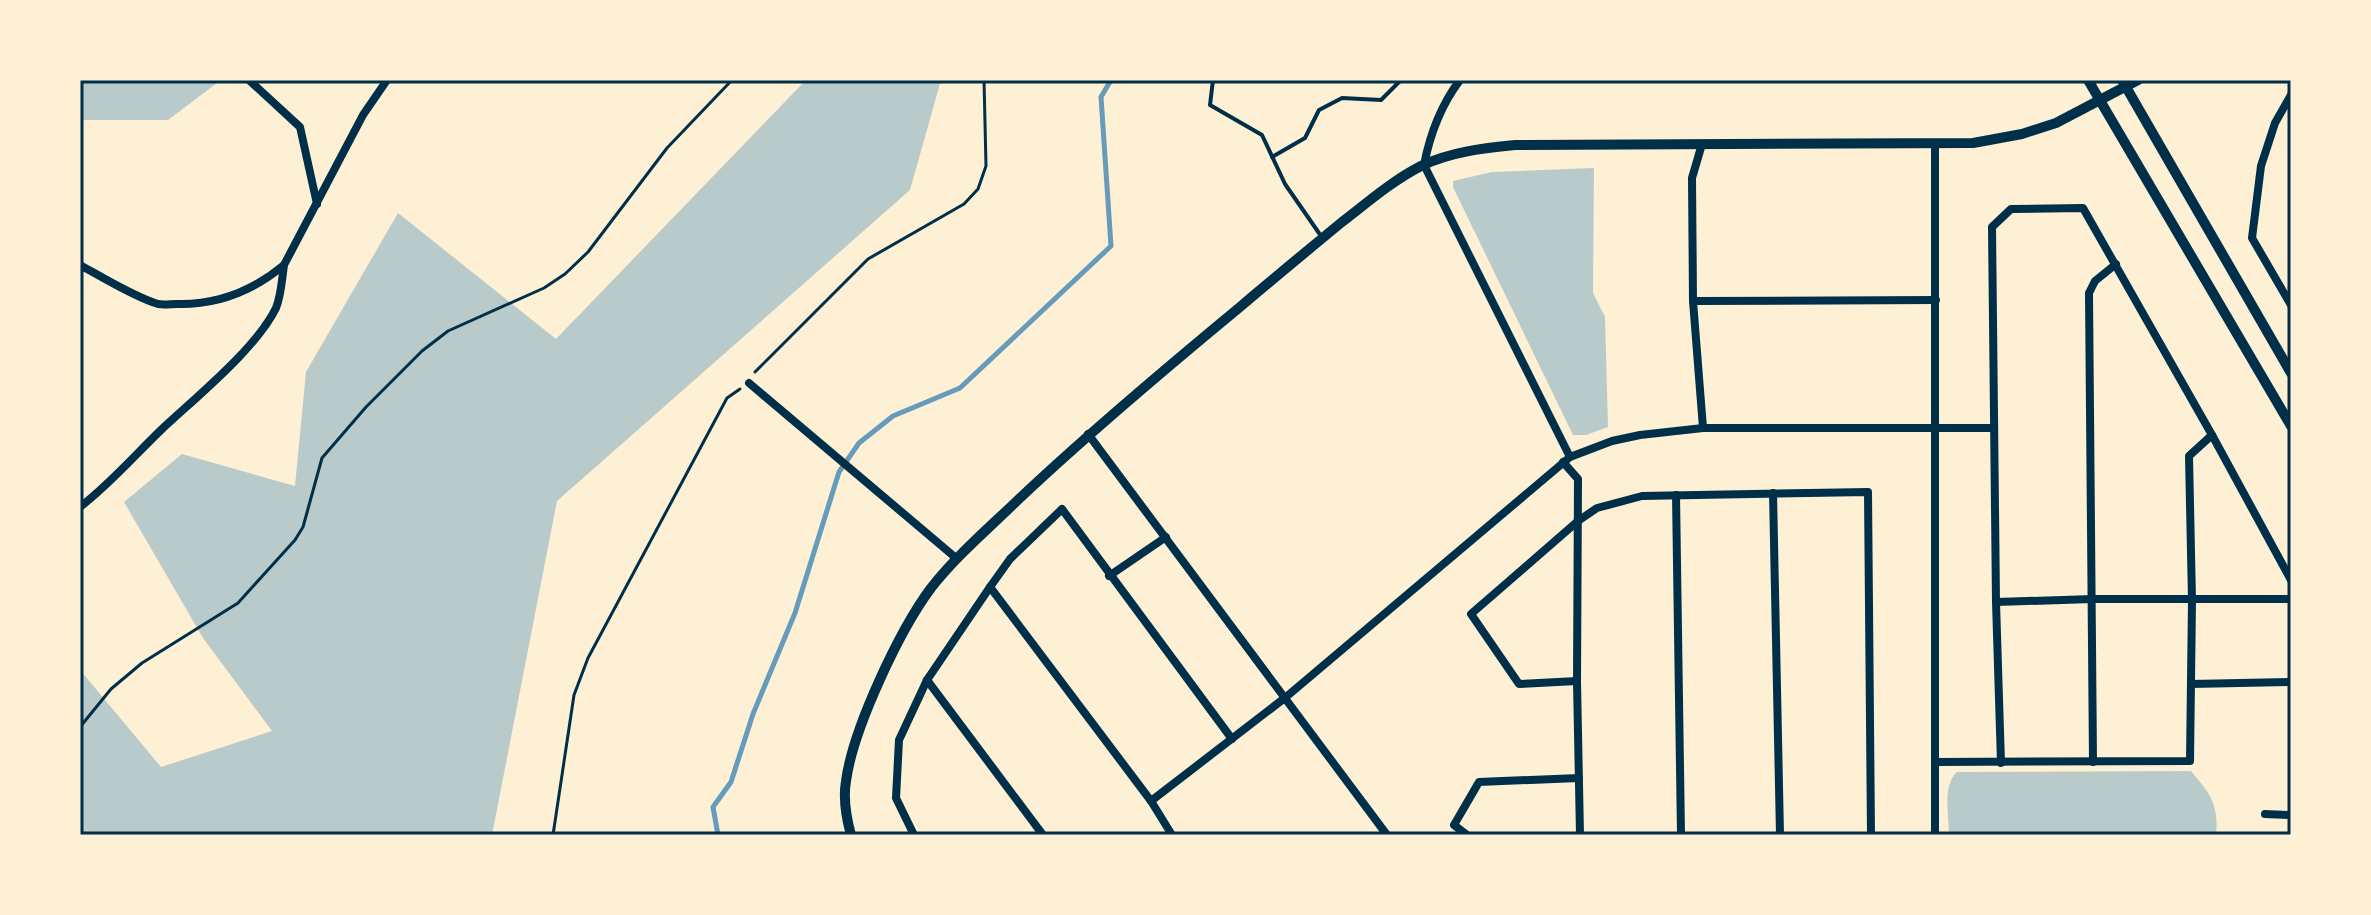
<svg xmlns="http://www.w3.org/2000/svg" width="2371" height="915" font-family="'DM Sans',sans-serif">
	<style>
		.green { fill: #b9caca }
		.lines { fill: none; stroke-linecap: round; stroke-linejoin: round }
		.stream { stroke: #669bbc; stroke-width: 5 }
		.path { stroke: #003049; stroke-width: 3 }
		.service { stroke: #003049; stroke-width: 4 }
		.minor { stroke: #003049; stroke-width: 8 }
		.tertiary { stroke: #003049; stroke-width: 10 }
		.neatline { fill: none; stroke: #003049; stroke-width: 3 }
	</style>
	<rect width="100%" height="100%" fill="#fdf0d5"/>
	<g class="green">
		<polygon points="80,80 221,80 168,120 80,120"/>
		<polygon points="806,80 941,80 910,190 557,501 492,835 80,835 80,670 161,767 272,731 203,638 124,502 182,454 295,486 306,372 398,213 556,339"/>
		<polygon points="1594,168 1593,293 1605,317 1608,427 1586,435 1573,435 1453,187 1453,181 1492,172"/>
		<path d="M2191 771C2210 794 2219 804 2216 835H1949C1949 816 1942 785 1957 772Z"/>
	</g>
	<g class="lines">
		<polyline class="stream" points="718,835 713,807 731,782 753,714 795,613 839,472 859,443 893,416 960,388 1111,246 1101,97 1111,80"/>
		<g class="path">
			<polyline points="755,372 868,259 964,204 978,189 986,166 984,80"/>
			<polyline points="80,727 111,689 142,663 238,603 295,540 303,527 322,458 366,407 422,351 448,331 544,288 565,274 588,252 667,148 732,80"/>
			<polyline points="553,835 574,695 588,658 727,398 740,389"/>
		</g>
		<g class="service">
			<polyline points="1213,80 1210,105 1262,135 1285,184 1321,236"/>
			<polyline points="1272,157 1305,138 1319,110 1342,98 1381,100 1401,80"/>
		</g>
		<g class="minor">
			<polyline points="249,80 300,127 317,204"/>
			<path d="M1460 80C1441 105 1430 134 1424 165L1570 457"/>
			<polyline points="2291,95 2275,123 2261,166 2252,238 2291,305"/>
			<polyline points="1702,144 1692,178 1693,301 1703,428"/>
			<path d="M80 265C100 276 136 298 158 304 163 305 171 304 177 304 218 305 253 291 284 265L363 115 387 80"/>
			<polyline points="1693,301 1936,300"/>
			<polyline points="749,383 956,558"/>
			<polyline points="1088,434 1387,835"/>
			<polyline points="1563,462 1578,479 1577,681 1580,835"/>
			<polyline points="1773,493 1780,835"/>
			<polyline points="1676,495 1681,835"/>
			<path d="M80 507C110 484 134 456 161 430 195 398 256 349 276 308 281 296 282 279 284 265"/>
			<polyline points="1109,576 1166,537"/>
			<polyline points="990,587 1151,801 1172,835"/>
			<polyline points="1996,602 2093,599 2291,599"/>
			<polyline points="927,680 1043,835"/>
			<polyline points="1577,681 1519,684 1471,614 1578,521 1597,508 1642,496 1868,492 1871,835"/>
			<polyline points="2191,684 2291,682"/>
			<polyline points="1935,762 2190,761 2192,600 2189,456 2212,435"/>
			<polyline points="2093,762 2089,293 2095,281 2116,264"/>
			<polyline points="2001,763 1996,602 1992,227 2011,209 2083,208 2212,435 2291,580"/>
			<polyline points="1151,801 1286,697 1570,457 1612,441 1640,435 1703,428 1994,428"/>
			<polyline points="2265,814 2291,815"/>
			<polyline points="914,835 896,798 899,740 927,680 990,587 1010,559 1062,509 1232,739"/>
			<polyline points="1467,835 1454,825 1479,782 1579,778"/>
			<polyline points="1935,835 1935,144"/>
		</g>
		<g class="tertiary">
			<polyline points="2088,80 2291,426"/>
			<polyline points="2122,80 2291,373"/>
			<path d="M851 835C846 817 843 799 846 781 853 729 899 631 931 588 957 555 990 527 1020 498 1091 431 1165 369 1240 307 1274 278 1308 250 1342 222 1368 202 1392 181 1421 166 1450 152 1484 148 1515 145L1973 143 2022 134 2056 123 2138 80"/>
		</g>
	</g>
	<rect width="2371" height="915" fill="none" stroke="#fdf0d5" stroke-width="164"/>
	<rect x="82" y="82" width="2207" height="751" class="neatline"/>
</svg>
